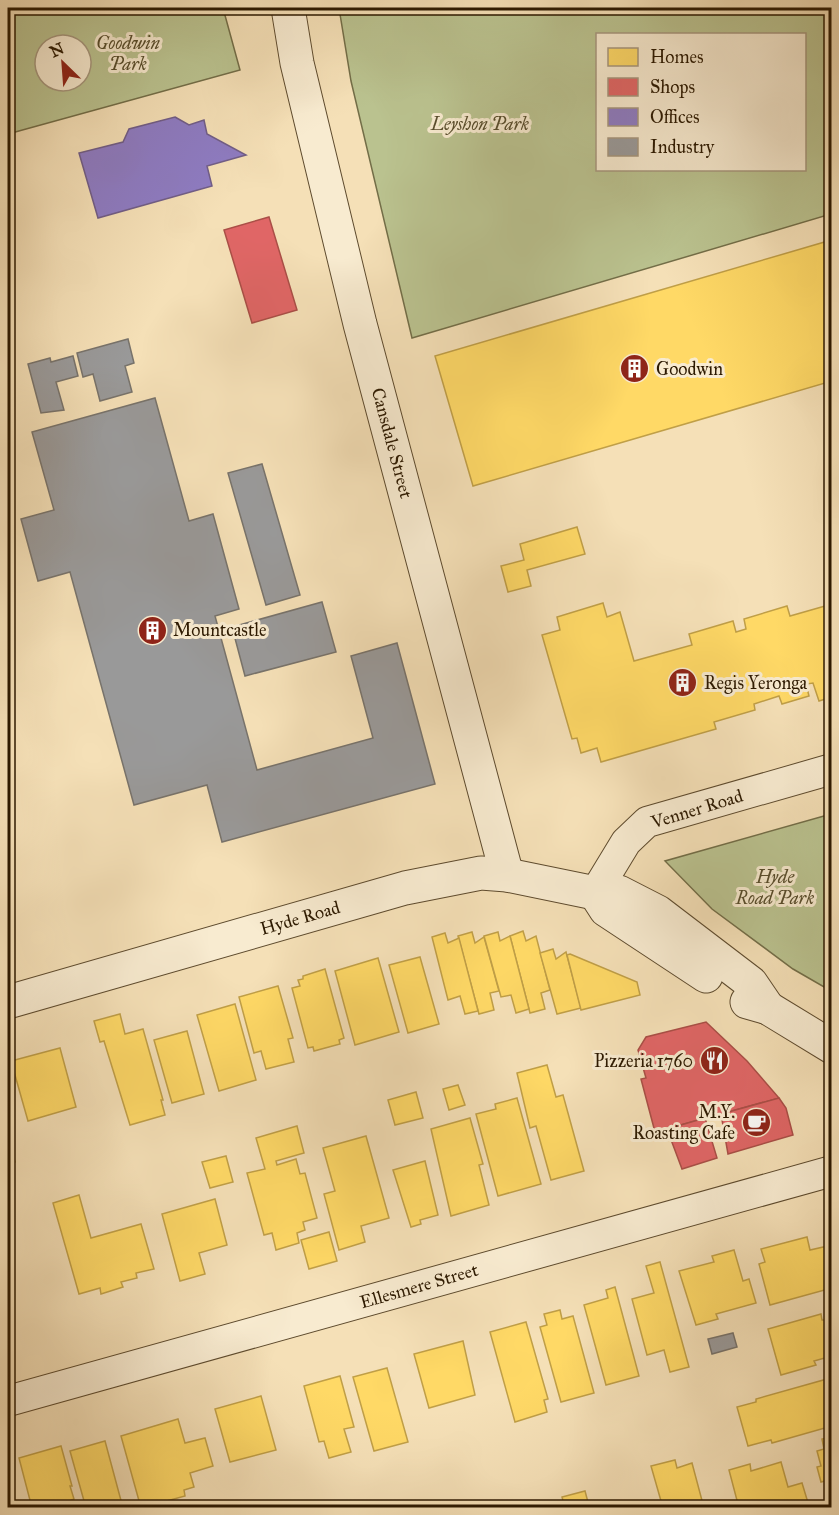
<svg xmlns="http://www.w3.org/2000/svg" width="839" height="1515" font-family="'IM FELL Great Primer',serif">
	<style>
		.green { fill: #bac28f; stroke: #736e48; stroke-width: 1.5; fill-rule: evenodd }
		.homes { fill: #ffd966; stroke: #c09f47; stroke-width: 1.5 }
		.shops { fill: #e06666; stroke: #aa4f47; stroke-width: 1.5 }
		.offices { fill: #8e7cc3; stroke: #715e88; stroke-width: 1.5 }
		.industry { fill: #999; stroke: #78736b; stroke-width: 1.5 }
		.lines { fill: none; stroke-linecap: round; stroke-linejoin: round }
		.minor-casing { stroke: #5e4b2e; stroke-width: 32 }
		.tertiary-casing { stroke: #5e4b2e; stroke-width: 35 }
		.minor { stroke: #f8ebd0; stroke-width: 30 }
		.tertiary { stroke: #f8ebd0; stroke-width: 33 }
		.labels { text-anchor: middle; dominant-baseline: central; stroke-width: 6; stroke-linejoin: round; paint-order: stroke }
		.park-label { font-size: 18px; font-style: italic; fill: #574c2b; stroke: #f8ebd0 }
		.poi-label { font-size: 18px; fill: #2c1900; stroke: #f8ebd0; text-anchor: start }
		.street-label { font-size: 18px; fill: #2c1900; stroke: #f8ebd0 }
	</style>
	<rect width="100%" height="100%" fill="#f5e0b7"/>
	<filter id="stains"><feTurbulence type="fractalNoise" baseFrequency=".00333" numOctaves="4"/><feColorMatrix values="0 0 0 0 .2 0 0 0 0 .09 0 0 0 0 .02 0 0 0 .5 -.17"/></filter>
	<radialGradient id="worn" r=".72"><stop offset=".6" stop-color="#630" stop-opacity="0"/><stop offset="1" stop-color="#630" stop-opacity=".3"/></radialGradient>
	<g class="green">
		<path d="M8 8H223L240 70 8 134ZM45 45H81V81H45Z"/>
		<path d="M339 8H831V214L412 338 351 81ZM598 34H804V170H598Z"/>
		<polygon points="831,814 832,814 831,991 793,969 712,909 665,861"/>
	</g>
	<g class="homes">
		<polygon points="828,241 832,252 832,381 473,486 435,356"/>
		<polygon points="577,527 585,554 527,570 531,586 508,592 501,566 524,560 520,544"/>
		<polygon points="603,603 607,617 620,612 634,661 692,645 689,634 733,621 736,632 746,629 744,619 787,606 790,616 832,604 832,697 819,701 813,683 806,684 809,696 782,704 779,696 754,704 755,710 714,722 716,729 601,762 597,748 581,753 577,738 572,739 542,635 560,630 557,617"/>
		<polygon points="523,931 526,941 536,936 550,990 541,993 545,1009 530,1013 510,936"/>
		<polygon points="472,932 475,943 484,937 499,991 490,993 494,1010 479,1014 458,936"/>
		<polygon points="498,932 500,941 510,936 529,1009 516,1013 511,995 501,997 484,936"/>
		<polygon points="445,933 448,943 459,938 478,1011 465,1014 460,996 448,1000 432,937"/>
		<polygon points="553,949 556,959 566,952 581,1008 557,1014 540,953"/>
		<polygon points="570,954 637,982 640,995 581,1010 567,955"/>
		<polygon points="420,957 439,1024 408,1033 389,965"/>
		<polygon points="378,958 399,1032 355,1045 335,971"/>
		<polygon points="325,969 344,1038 339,1040 340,1044 314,1051 313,1047 308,1048 292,988 300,986 298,980 303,979 303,976"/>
		<polygon points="278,986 293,1038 288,1039 294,1062 266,1069 261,1051 254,1053 239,997"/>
		<polygon points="235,1004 256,1080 219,1091 197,1015"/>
		<polygon points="120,1014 125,1034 143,1029 163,1100 161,1100 165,1115 130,1125 104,1041 100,1042 94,1021"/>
		<polygon points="187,1031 204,1094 172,1103 154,1040"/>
		<polygon points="60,1048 76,1107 28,1121 11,1061"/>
		<polygon points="547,1065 556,1097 563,1095 584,1171 551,1180 536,1126 530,1128 517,1073"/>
		<polygon points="458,1085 465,1105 449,1110 443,1089"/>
		<polygon points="416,1092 423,1118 395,1125 388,1100"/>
		<polygon points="517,1098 541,1184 498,1196 476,1114 496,1109 495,1104"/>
		<polygon points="470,1118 483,1164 479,1165 489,1205 451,1216 431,1129"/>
		<polygon points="297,1126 304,1153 276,1161 277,1165 296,1159 300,1174 305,1173 317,1218 303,1222 305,1230 297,1233 299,1243 276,1250 272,1233 264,1235 247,1173 265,1169 256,1138"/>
		<polygon points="8,1136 15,1162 8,1164"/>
		<polygon points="366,1136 389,1218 361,1226 365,1242 339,1250 324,1194 335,1191 323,1148"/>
		<polygon points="226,1156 233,1182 210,1188 202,1162"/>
		<polygon points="425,1161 438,1215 420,1220 421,1224 411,1227 393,1170"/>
		<polygon points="79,1195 91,1238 141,1224 154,1269 136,1273 137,1278 121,1282 123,1287 101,1294 100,1288 79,1294 53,1203"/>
		<polygon points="215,1199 227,1245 199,1253 205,1274 180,1281 162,1214"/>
		<polygon points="329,1232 337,1261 309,1269 301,1240"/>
		<polygon points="807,1237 810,1250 832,1245 832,1288 770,1305 759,1264 765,1262 761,1249"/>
		<polygon points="734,1250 743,1281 749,1279 756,1303 716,1314 718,1319 696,1325 679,1271 714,1262 712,1256"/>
		<polygon points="660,1262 689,1367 670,1372 664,1350 647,1355 632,1299 654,1293 646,1266"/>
		<polygon points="615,1287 639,1376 606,1385 584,1305 608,1298 606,1290"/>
		<polygon points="560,1310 562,1319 573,1316 594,1393 561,1402 540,1327 547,1325 544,1314"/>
		<polygon points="821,1314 822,1320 832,1320 832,1356 814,1361 816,1365 781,1375 768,1329"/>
		<polygon points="526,1322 548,1399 544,1400 547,1412 515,1422 490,1332"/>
		<polygon points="463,1341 475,1395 429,1408 414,1354"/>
		<polygon points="387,1368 408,1442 374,1451 353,1377"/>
		<polygon points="340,1376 354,1427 344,1429 351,1452 329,1458 324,1441 319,1442 304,1386"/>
		<polygon points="827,1379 828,1382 832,1381 832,1426 772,1443 771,1440 748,1446 737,1407 756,1402 756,1399"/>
		<polygon points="261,1396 276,1450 230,1462 215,1409"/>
		<polygon points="178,1419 185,1443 205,1438 213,1466 190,1473 194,1487 184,1490 185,1496 141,1508 121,1436"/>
		<polygon points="832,1437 832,1498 830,1499 825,1481 821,1482 817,1467 821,1466 817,1451 824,1449 822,1439"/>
		<polygon points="105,1441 123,1508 86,1508 70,1451"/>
		<polygon points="61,1446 72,1486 70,1486 74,1499 69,1501 71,1508 32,1508 19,1458"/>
		<polygon points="675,1460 677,1468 692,1463 704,1508 663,1508 651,1466"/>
		<polygon points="781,1462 788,1487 802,1483 809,1506 739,1508 729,1470 750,1464 751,1471"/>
		<polygon points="585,1491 589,1506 599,1503 600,1508 565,1508 562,1497"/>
	</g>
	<g class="shops">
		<polygon points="269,217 297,310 252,323 224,230"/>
		<polygon points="706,1022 747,1061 779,1098 655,1132 641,1079 646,1078 638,1050 646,1037"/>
		<polygon points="779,1098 786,1108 793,1135 728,1154 721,1114"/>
		<polygon points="705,1118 717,1158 682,1169 667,1129"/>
	</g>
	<polygon class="offices" points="175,117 189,125 204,120 207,134 246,155 207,166 212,186 98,218 79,153 123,142 129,129"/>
	<g class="industry">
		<polygon points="8,257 14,279 8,281"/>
		<polygon points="128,339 134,363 125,366 132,392 100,401 93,374 83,377 77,353"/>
		<polygon points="73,356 78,376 56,382 64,410 41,413 28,364 50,358 51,362"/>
		<polygon points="155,398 189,521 213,514 239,609 215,616 257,770 373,738 351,656 397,643 435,784 222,842 207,785 134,805 70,572 38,581 21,519 54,510 32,432"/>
		<polygon points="262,464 300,595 266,605 228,473"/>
		<polygon points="322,602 336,652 245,676 232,627"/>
		<polygon points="733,1333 737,1347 712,1354 708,1339"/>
	</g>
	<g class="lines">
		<defs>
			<g id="minor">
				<polyline points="595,893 626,842 647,822 832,769"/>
				<polyline points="8,1401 832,1171"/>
			</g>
			<g id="tertiary">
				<polyline points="288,8 297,63 360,324 507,875"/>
				<polyline points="595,893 606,910 706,976"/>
				<polyline points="8,1002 405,888 481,873 507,875 595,893 619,892 658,912 751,983 768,1008"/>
				<polyline points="747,1002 768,1008 832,1047"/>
			</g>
		</defs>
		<use href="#minor" class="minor-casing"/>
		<use href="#tertiary" class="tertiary-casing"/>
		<use href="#minor" class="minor"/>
		<use href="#tertiary" class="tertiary"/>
	</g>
	<defs>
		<symbol id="building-disc" viewBox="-11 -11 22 22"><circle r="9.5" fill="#8f2418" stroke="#f8ebd0"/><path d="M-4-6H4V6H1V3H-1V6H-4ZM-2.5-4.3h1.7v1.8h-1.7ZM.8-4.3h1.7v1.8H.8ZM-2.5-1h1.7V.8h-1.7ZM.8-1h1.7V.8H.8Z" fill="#fff"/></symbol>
		<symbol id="restaurant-disc" viewBox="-11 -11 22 22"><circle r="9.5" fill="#8f2418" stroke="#f8ebd0"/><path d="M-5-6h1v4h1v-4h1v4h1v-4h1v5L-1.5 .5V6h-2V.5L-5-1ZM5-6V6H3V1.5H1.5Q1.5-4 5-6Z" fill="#fff"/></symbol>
		<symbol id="cafe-disc" viewBox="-11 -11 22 22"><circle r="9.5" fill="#8f2418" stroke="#f8ebd0"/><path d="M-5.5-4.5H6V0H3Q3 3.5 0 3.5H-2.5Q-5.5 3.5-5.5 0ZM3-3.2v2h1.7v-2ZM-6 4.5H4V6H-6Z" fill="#fff"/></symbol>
	</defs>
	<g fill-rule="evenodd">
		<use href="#building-disc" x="618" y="352" width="33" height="33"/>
		<use href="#building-disc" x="136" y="614" width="33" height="33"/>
		<use href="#building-disc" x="666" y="666" width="33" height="33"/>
		<use href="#restaurant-disc" x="698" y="1044" width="33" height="33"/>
		<use href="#cafe-disc" x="740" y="1106" width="33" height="33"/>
	</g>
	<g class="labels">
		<g class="park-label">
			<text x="128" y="43">Goodwin<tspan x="128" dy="21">Park</tspan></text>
			<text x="480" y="124">Leyshon Park</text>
			<text x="775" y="877">Hyde<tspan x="775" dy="21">Road Park</tspan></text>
		</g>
		<g class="poi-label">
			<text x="656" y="369">Goodwin</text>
			<text x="173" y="630">Mountcastle</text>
			<text x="704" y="683">Regis Yeronga</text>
			<text x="693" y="1061" text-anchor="end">Pizzeria 1760</text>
			<text x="735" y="1112" text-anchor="end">M.Y.<tspan x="735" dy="21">Roasting Cafe</tspan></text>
		</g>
		<g class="street-label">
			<text transform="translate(392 443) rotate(75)">Cansdale Street</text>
			<text transform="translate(697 809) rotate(-17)">Venner Road</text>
			<text transform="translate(300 918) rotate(-16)">Hyde Road</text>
			<text transform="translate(419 1286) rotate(-16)">Ellesmere Street</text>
		</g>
	</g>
	<rect width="839" height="1515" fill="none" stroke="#f5e0b7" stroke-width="30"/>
	<rect x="9" y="9" width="821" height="1497" fill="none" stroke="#2c1900" stroke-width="3"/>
	<rect x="15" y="15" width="809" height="1485" fill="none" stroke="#2c1900" stroke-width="1.5"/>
	<rect x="596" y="33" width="210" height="138" fill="#f8ebd0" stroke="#a6977d" stroke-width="1.5"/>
	<rect x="608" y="48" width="30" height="18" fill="#ffd966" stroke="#a6977d" stroke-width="1.5"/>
	<text x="650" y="63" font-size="18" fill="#2c1900">Homes</text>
	<rect x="608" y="78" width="30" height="18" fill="#e06666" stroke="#a6977d" stroke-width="1.5"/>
	<text x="650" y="93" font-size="18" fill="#2c1900">Shops</text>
	<rect x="608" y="108" width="30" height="18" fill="#8e7cc3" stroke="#a6977d" stroke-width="1.5"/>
	<text x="650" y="123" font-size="18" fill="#2c1900">Offices</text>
	<rect x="608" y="138" width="30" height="18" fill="#999999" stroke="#a6977d" stroke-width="1.5"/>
	<text x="650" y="153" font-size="18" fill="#2c1900">Industry</text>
	<g transform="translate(63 63) rotate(335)"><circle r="28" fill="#f8ebd0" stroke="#a6977d" stroke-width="1.5"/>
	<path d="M0-4.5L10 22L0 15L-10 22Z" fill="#8f2418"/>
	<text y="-9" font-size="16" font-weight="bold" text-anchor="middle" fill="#2c1900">N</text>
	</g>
	<rect width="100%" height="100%" filter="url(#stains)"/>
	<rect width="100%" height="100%" fill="url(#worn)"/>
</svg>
